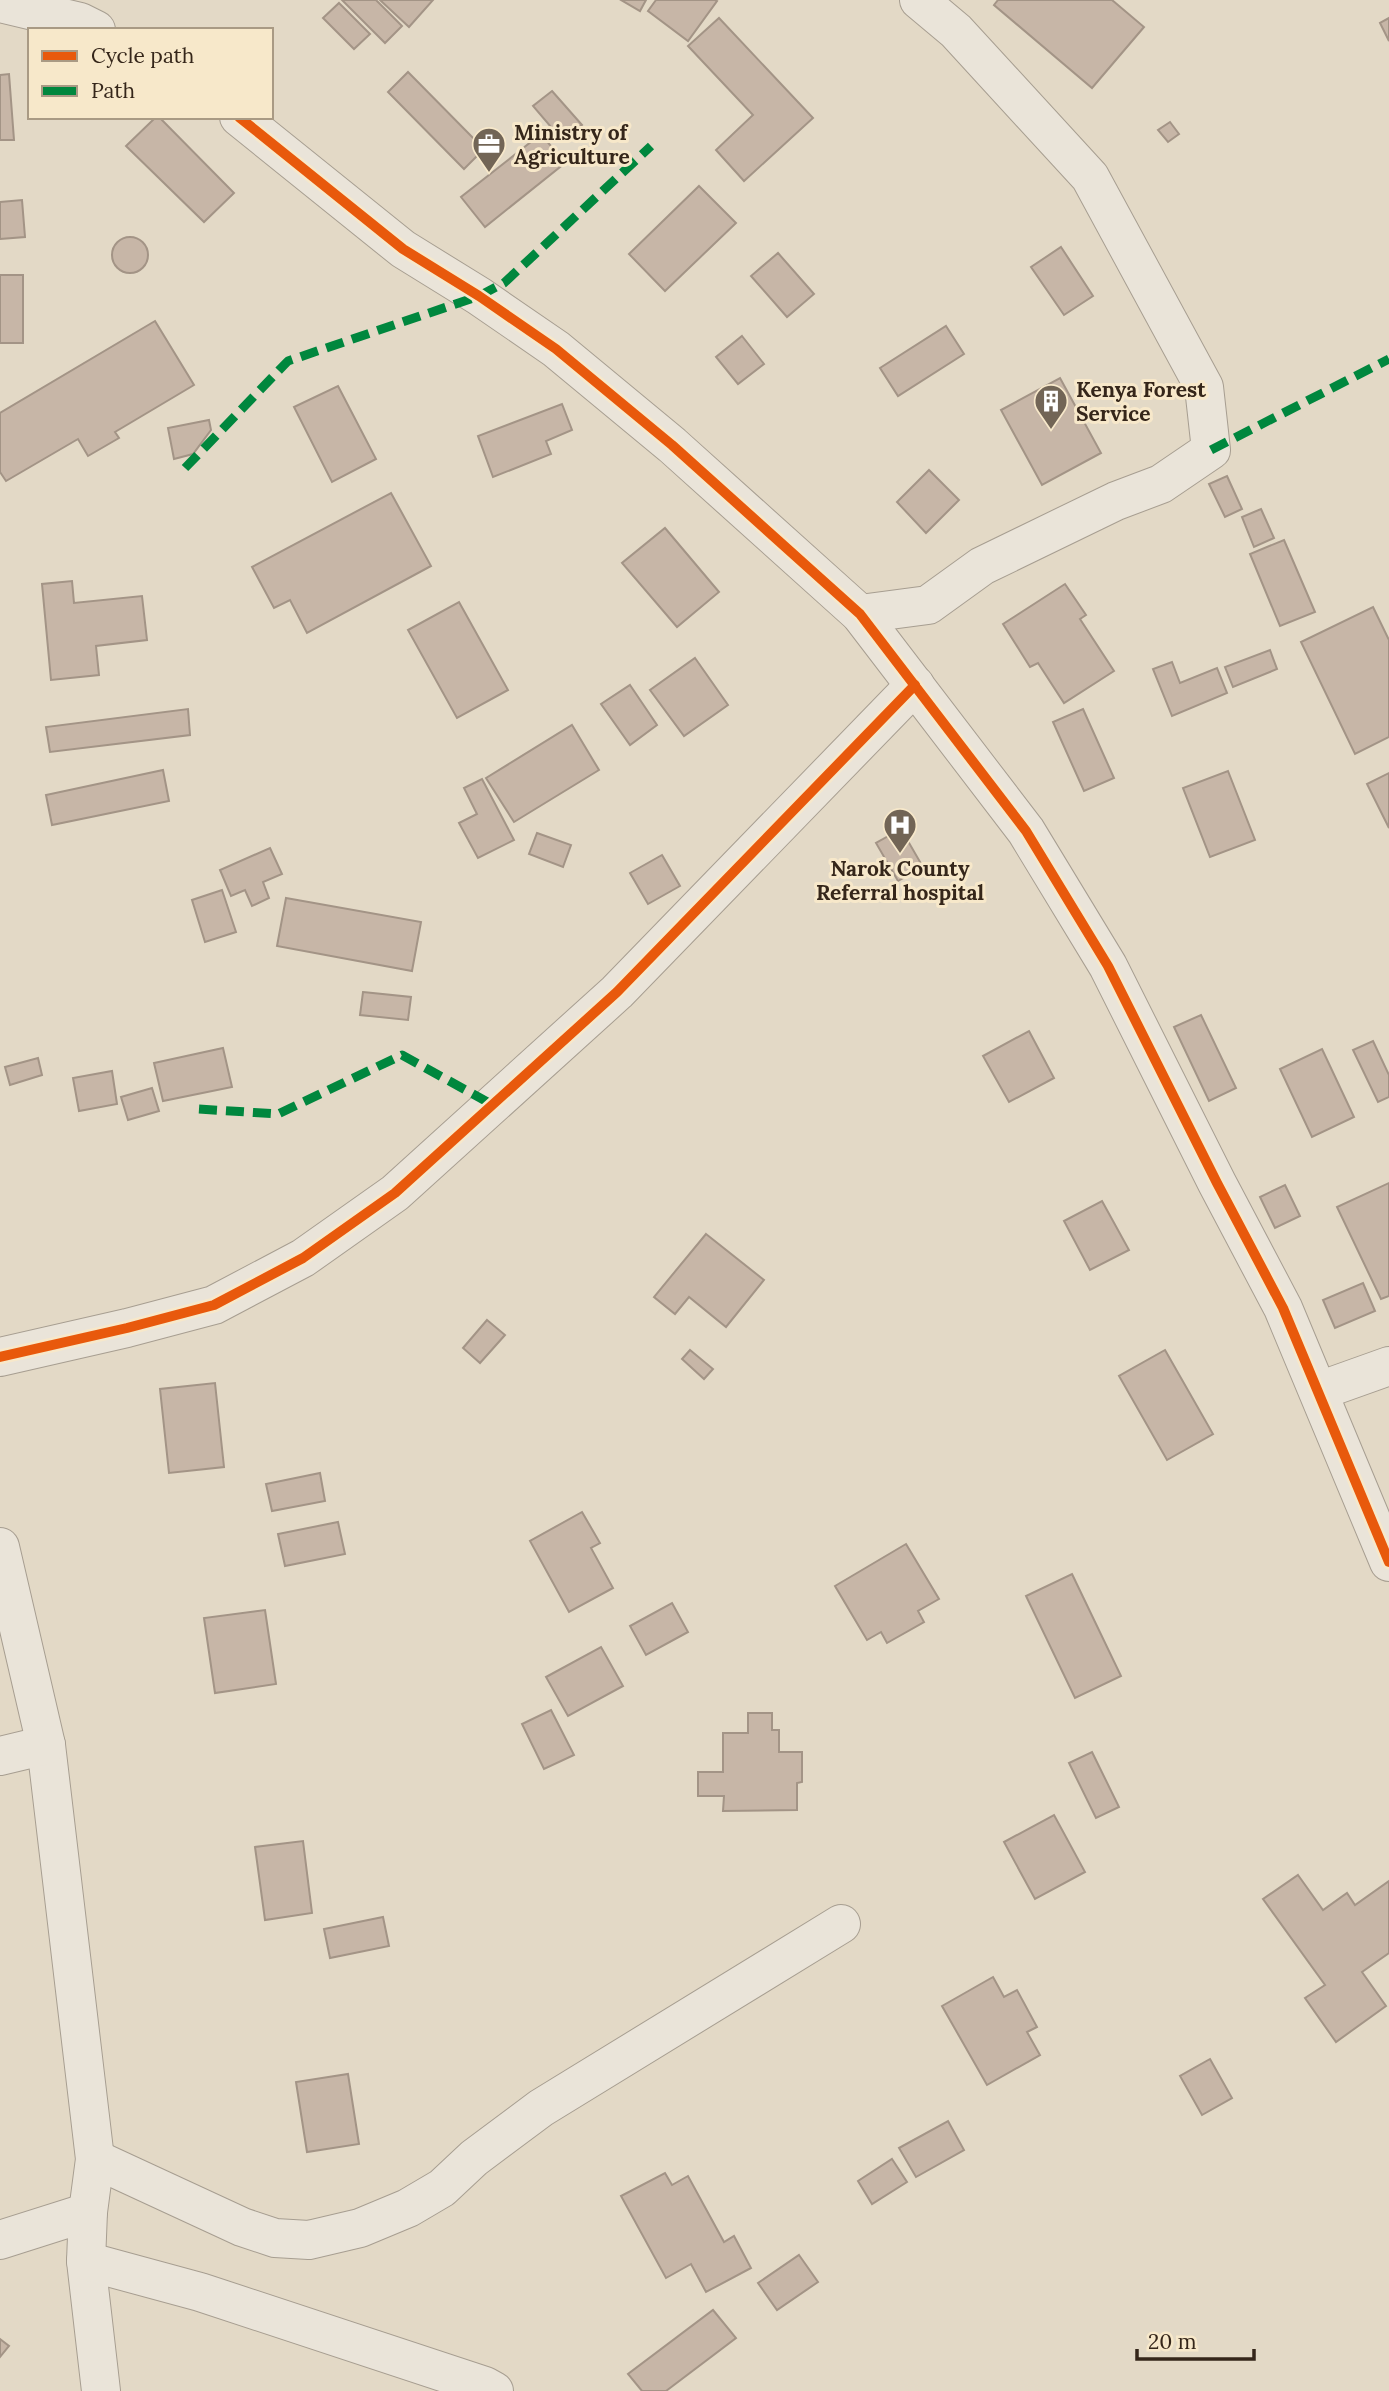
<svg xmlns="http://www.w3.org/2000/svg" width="1389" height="2391" font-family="Lora,serif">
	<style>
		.building { fill: #c7b6a7; stroke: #a39486; stroke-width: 2 }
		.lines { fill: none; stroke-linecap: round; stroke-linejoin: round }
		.minor-casing { stroke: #a79e91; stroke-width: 40 }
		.minor { stroke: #eae4d9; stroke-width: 38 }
		.quiet { stroke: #00873e; stroke-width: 9; stroke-dasharray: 18 9; stroke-linecap: butt }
		.cycleway-casing { stroke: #f7e8ca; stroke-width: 15 }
		.cycleway { stroke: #e8590c; stroke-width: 10 }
		.labels { text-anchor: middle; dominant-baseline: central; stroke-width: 6; stroke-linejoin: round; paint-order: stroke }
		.poi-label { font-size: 21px; font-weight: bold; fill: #35261a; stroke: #f7e8ca; text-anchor: start }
	</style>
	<rect width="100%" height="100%" fill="#e3d9c6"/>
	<g class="building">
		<polygon points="342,0 376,0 402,26 385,43"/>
		<polygon points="380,0 433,0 409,27"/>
		<polygon points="621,0 646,0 640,11"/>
		<polygon points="656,0 715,0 717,1 688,41 648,11"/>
		<polygon points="998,0 1112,0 1144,27 1092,88 994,5"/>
		<polygon points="339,3 370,34 354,49 323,18"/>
		<polygon points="719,18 813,118 744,181 716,150 753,115 688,46"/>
		<polygon points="1389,18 1389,41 1380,23"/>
		<polygon points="408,72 484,149 464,169 388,92"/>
		<polygon points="9,74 14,140 0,140 0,75"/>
		<polygon points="552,91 582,125 563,141 533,106"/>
		<polygon points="156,117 159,117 234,193 204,222 126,146"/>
		<polygon points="1170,122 1179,134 1168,142 1158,130"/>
		<polygon points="541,134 565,163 485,227 461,197"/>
		<polygon points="699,186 736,223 665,291 629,254"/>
		<polygon points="22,200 25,237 0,239 0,202"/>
		<circle cx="130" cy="255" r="18"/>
		<polygon points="1061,247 1093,296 1064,315 1031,267"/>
		<polygon points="778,253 814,294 787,317 751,276"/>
		<rect x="0" y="275" width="23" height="68"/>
		<polygon points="155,321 194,385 115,432 119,438 88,456 78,439 6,481 0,472 0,413"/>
		<polygon points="946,326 964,354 898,396 880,368"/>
		<polygon points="742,336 764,364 738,384 716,357"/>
		<polygon points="1060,378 1101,453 1042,485 1001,410"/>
		<polygon points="338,386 376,459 332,482 294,407"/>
		<polygon points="562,404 572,430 546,441 551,454 493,477 478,436"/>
		<polygon points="209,420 211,430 193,454 174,459 168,428"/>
		<polygon points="929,470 959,500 926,533 897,502"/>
		<polygon points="1227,476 1242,509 1225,517 1209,484"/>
		<polygon points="391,493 431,566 307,633 290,600 274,608 252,567"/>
		<polygon points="1261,509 1274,538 1254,547 1242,517"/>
		<polygon points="665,528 719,592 677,627 622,563"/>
		<polygon points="1284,540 1315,612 1280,626 1250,554"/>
		<polygon points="72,581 74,603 142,596 147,640 96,646 99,675 51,680 42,584"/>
		<polygon points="1065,584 1086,615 1080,619 1114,671 1064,703 1038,663 1030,667 1003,624"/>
		<polygon points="459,602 508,690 457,718 408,630"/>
		<polygon points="1373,607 1389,640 1389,737 1355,754 1301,642"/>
		<polygon points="1270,650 1277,669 1233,687 1225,667"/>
		<polygon points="695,658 728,705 684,736 650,690"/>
		<polygon points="1172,662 1180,683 1217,668 1227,693 1172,716 1153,669"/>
		<polygon points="630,685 657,725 630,745 601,704"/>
		<polygon points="188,709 190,735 50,752 46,727"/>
		<polygon points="1083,709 1114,778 1084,791 1053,722"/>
		<polygon points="572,725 599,770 514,822 486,778"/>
		<polygon points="163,770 169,801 52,825 46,795"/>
		<polygon points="1228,771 1255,840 1210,857 1183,788"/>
		<polygon points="1389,773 1389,828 1367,784"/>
		<polygon points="482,779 514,840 478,858 459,823 477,814 464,788"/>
		<polygon points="901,829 923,867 898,881 876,843"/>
		<polygon points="537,833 571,845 563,867 529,854"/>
		<polygon points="270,848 282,874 263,882 269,898 252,906 245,890 231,896 220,870"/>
		<polygon points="662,855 680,886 648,904 630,873"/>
		<polygon points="222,890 236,932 205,942 192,900"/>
		<polygon points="286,898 421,922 412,971 277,946"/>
		<polygon points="363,992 411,997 408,1020 360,1015"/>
		<polygon points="1201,1015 1236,1088 1209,1101 1174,1027"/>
		<polygon points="1029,1031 1054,1078 1009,1102 983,1056"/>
		<polygon points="1373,1041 1389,1075 1389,1097 1378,1102 1353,1050"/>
		<polygon points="223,1048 232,1087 163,1101 154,1063"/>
		<polygon points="1322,1049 1354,1117 1312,1137 1280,1069"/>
		<polygon points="38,1058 42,1075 10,1085 5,1067"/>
		<polygon points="112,1071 117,1104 79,1111 73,1078"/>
		<polygon points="152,1088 159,1111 128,1120 121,1097"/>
		<polygon points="1389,1183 1389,1296 1381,1299 1337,1207"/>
		<polygon points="1285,1185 1300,1216 1275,1228 1260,1197"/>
		<polygon points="1102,1201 1129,1250 1090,1270 1064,1221"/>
		<polygon points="706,1234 764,1280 726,1327 689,1297 675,1314 654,1297"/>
		<polygon points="1363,1283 1375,1311 1335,1328 1323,1300"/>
		<polygon points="487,1320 505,1335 480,1363 463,1348"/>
		<polygon points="690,1350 713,1369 704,1379 682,1359"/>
		<polygon points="1165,1350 1213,1434 1167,1460 1119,1376"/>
		<polygon points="215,1383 224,1467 169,1473 160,1389"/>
		<polygon points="320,1473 325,1501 272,1511 266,1484"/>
		<polygon points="582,1512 600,1543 591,1548 613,1588 569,1612 530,1541"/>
		<polygon points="338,1522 345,1554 285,1566 278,1534"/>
		<polygon points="906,1544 939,1599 918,1611 924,1622 887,1643 881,1632 867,1640 835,1586"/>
		<polygon points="1072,1574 1121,1676 1075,1698 1026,1596"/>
		<polygon points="672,1603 688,1632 646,1655 630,1626"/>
		<polygon points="265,1610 276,1684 215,1693 204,1618"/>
		<polygon points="601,1647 623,1686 568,1716 546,1677"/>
		<polygon points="551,1710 574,1755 544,1769 522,1724"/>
		<polygon points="748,1713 772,1713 772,1730 779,1730 779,1752 802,1752 802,1782 797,1783 797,1810 723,1811 724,1796 698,1796 698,1772 723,1772 723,1733 748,1733"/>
		<polygon points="1092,1752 1119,1807 1096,1818 1069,1763"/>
		<polygon points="1054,1815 1085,1872 1035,1899 1004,1842"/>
		<polygon points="303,1841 312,1913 265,1920 255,1847"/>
		<polygon points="1298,1875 1323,1910 1347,1893 1355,1905 1389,1881 1389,1953 1362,1972 1386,2006 1336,2042 1305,1998 1325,1985 1263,1899"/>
		<polygon points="383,1917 389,1946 330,1958 324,1929"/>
		<polygon points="993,1977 1004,1997 1017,1990 1037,2027 1027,2032 1040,2055 987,2085 942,2006"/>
		<polygon points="1210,2059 1232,2098 1202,2115 1180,2076"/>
		<polygon points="348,2074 359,2144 307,2152 296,2082"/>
		<polygon points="948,2121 964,2150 916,2177 899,2148"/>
		<polygon points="892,2159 907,2182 872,2204 858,2181"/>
		<polygon points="665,2173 672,2185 688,2176 724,2242 734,2236 751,2268 706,2292 691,2264 666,2278 621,2196"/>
		<polygon points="799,2255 818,2282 777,2310 758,2283"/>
		<polygon points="713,2310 736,2338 666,2391 642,2391 628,2374"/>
		<polygon points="0,2339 9,2346 0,2357"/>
	</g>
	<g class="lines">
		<defs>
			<g id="minor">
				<polyline points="0,3 80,22 96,30"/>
				<polyline points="239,117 403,249 479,296 556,349 672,445 860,614 1026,831 1108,966 1217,1183 1283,1308 1389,1562"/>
				<polyline points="860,614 928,605 982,566 1116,501 1161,484 1211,450 1204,387 1090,177 956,31 919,0"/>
				<polyline points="0,1357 127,1328 214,1305 303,1258 395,1193 617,992 915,685"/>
				<polyline points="1319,1391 1389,1366"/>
				<polyline points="0,1547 46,1745 95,2159 88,2212 86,2261 101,2391"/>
				<polyline points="0,1756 46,1745"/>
				<polyline points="95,2159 242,2227 275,2238 309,2240 360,2228 408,2208 442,2188 474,2158 541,2108 841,1924"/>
				<polyline points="0,2240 88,2212"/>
				<polyline points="86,2261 200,2292 485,2386 494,2391"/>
			</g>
		</defs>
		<use href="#minor" class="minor-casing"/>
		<use href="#minor" class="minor"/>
		<g class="quiet">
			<polyline points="1211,450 1389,359"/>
			<polyline points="185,468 288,361 479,296 504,283 651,146"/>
			<polyline points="199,1109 278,1114 402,1055 493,1105"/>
		</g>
		<defs>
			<g id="cycleway">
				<polyline points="239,117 403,249 479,296 556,349 672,445 860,614 1026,831 1108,966 1217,1183 1283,1308 1389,1562"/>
				<polyline points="0,1357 127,1328 214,1305 303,1258 395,1193 617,992 915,685"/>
			</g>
		</defs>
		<use href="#cycleway" class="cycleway-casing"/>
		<use href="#cycleway" class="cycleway"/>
	</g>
	<defs>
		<symbol id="office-pin" viewBox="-11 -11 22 30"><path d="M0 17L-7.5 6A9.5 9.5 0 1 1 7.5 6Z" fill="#726556" stroke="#f7e8ca"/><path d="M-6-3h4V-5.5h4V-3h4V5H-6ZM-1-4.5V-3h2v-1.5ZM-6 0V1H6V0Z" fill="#fff"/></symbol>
		<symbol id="building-pin" viewBox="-11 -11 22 30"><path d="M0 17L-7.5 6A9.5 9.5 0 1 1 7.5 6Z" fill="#726556" stroke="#f7e8ca"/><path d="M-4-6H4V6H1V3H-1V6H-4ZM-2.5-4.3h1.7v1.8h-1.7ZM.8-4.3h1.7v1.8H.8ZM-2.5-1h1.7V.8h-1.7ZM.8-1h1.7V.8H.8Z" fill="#fff"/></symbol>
		<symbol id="hospital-pin" viewBox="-11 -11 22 30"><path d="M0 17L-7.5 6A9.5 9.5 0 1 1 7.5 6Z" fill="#726556" stroke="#f7e8ca"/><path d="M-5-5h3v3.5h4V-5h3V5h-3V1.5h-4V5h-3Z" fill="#fff"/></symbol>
	</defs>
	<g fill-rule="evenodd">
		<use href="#office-pin" x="470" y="125" width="38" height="52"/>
		<use href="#building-pin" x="1032" y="382" width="38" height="52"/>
		<use href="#hospital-pin" x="881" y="806" width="38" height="52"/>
	</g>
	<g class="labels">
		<g class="poi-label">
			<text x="514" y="132">Ministry of<tspan x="514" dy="24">Agriculture</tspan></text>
			<text x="1076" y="389">Kenya Forest<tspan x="1076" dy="24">Service</tspan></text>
			<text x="900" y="868" text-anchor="middle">Narok County<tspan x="900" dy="24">Referral hospital</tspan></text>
		</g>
	</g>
	<rect x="28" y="28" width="245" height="91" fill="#f7e8ca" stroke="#a99a84" stroke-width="2"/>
	<rect x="42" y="51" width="35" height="10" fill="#e8590c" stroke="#a99a84" stroke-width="2"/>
	<text x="91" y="63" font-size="21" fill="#35261a">Cycle path</text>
	<rect x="42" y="86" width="35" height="10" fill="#00873e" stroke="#a99a84" stroke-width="2"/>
	<text x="91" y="98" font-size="21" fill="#35261a">Path</text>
	<path d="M1137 2349v10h117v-10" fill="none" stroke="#35261a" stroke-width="3.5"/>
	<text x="1148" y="2349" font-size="21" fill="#35261a" stroke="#f7e8ca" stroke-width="5" paint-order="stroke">20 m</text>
</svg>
